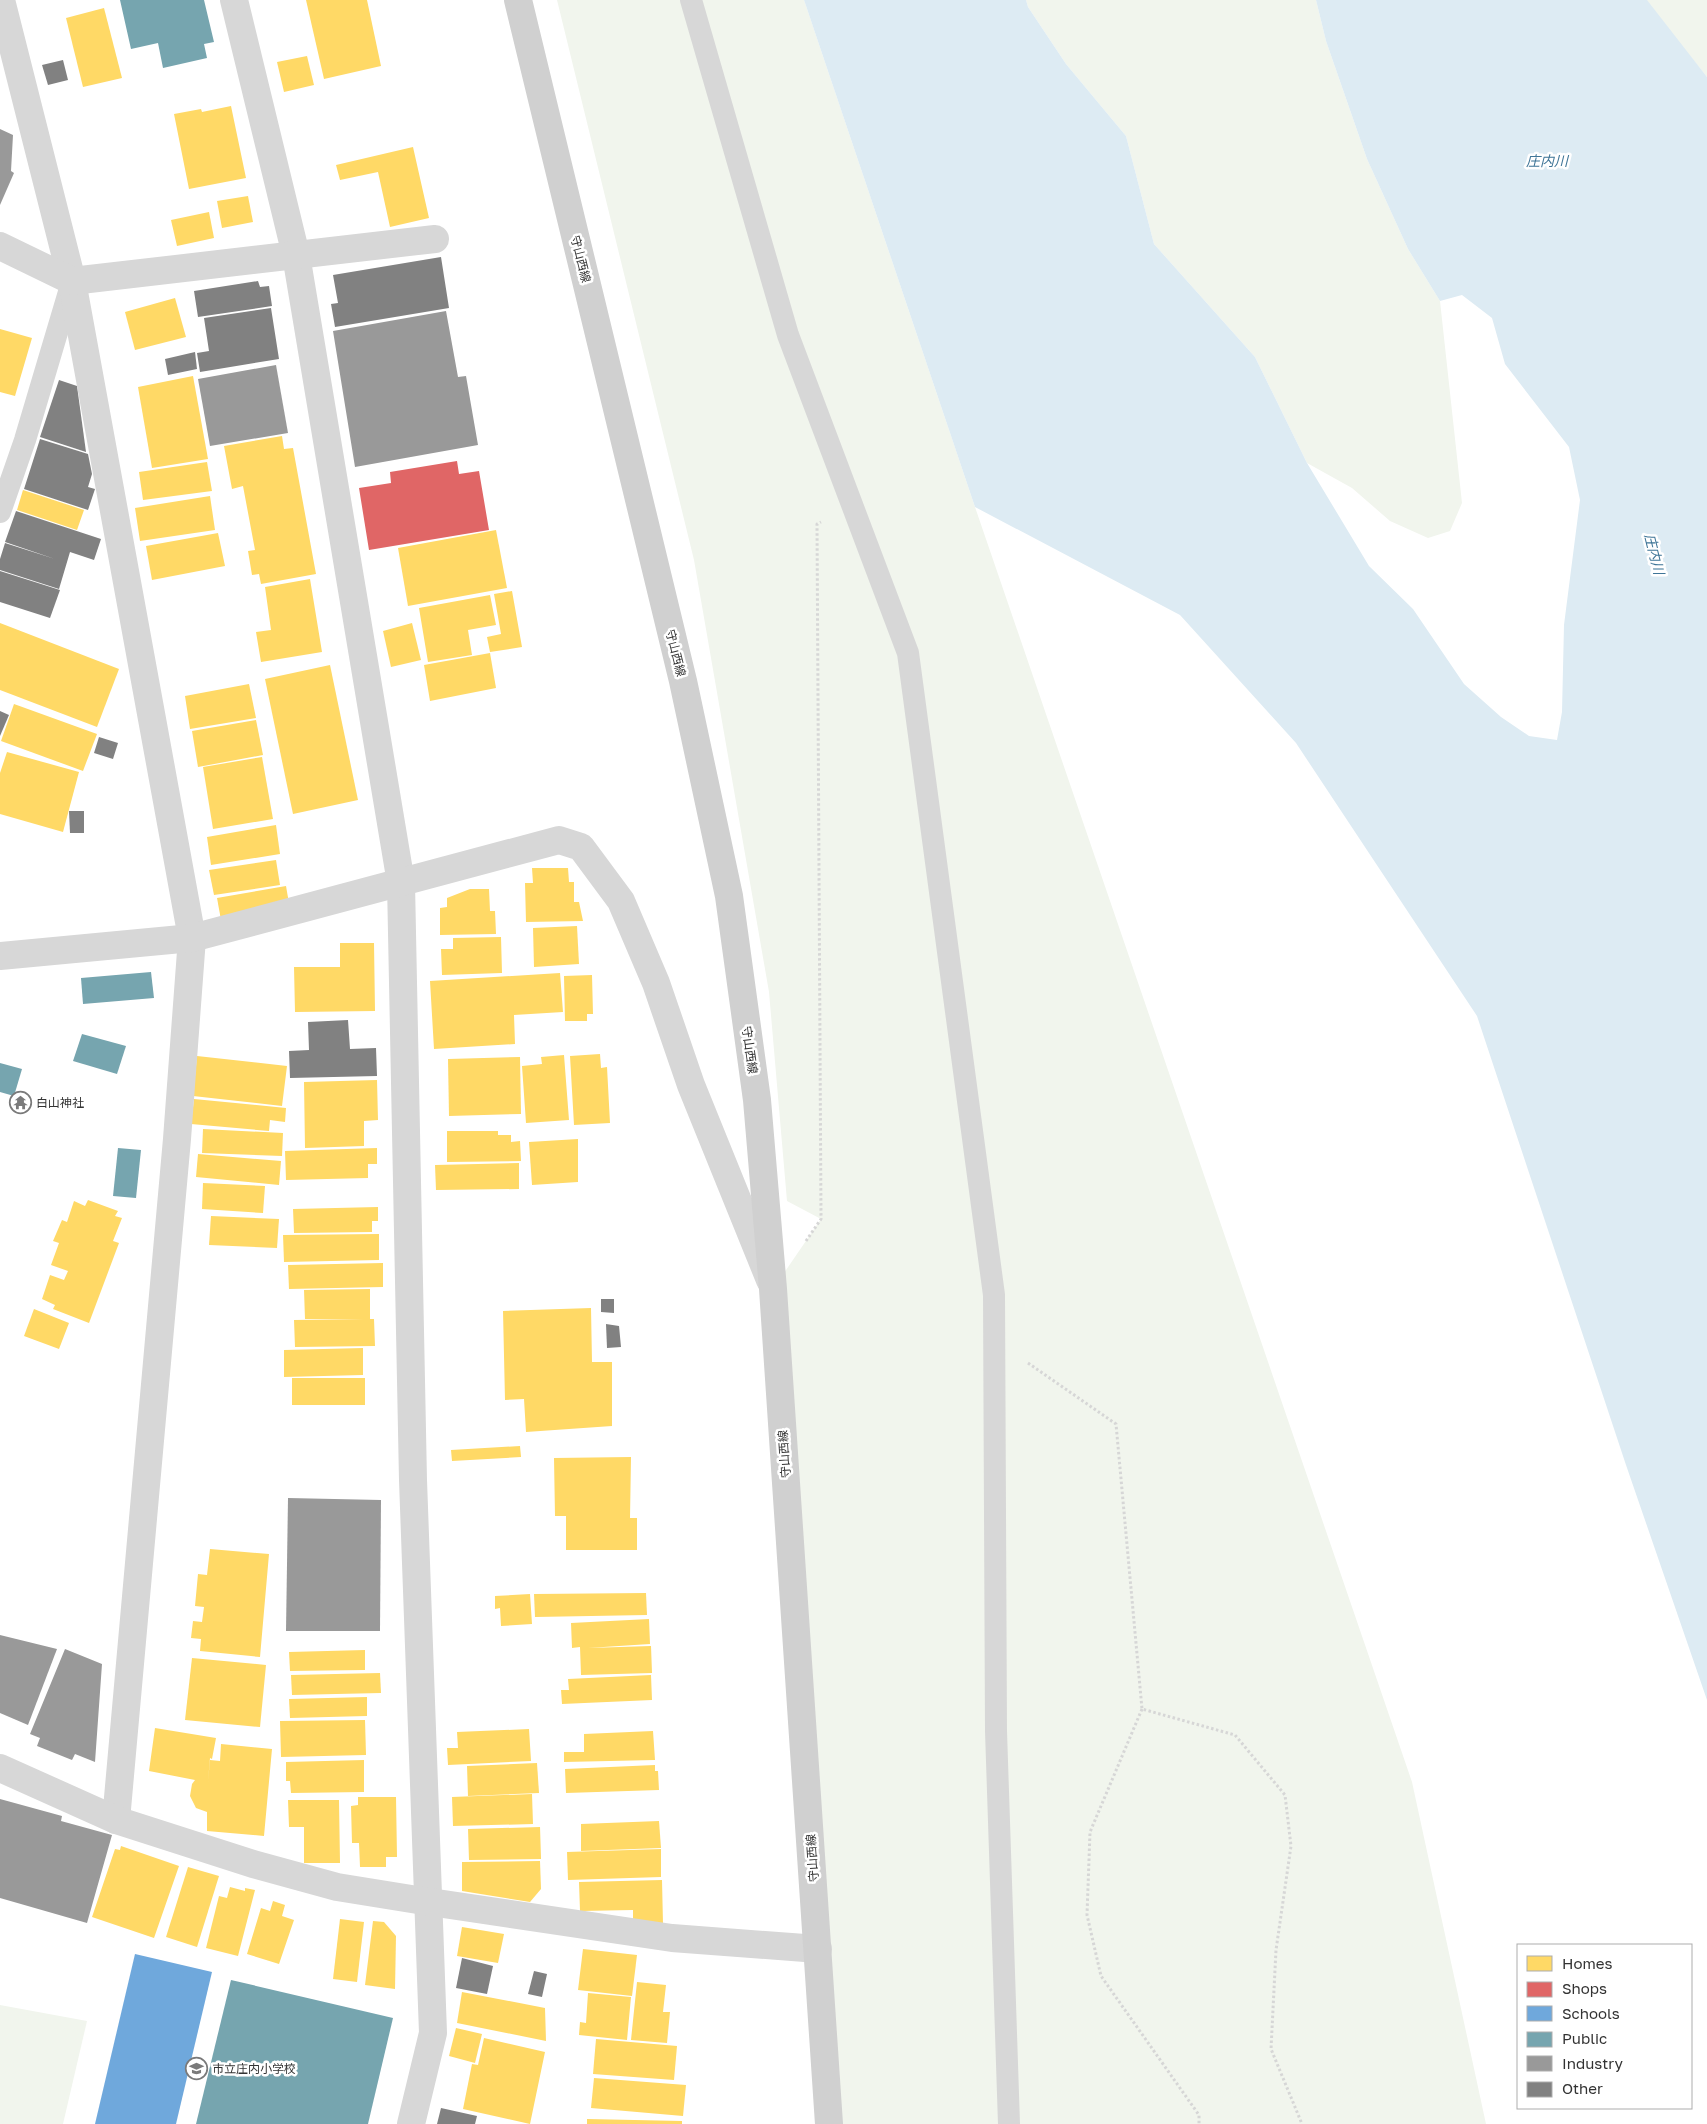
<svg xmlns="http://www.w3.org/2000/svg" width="1707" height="2124" font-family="'Golos Text','Noto Sans JP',sans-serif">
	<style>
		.green { fill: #f1f5ed }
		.water { fill: #ddebf3 }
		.homes { fill: #ffd966 }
		.shops { fill: #e06666 }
		.schools { fill: #6fa8dc }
		.public { fill: #76a5af }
		.industry { fill: #999 }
		.building { fill: #818181 }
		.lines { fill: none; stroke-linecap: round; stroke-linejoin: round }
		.path { stroke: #d6d6d6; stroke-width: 3; stroke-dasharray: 2.5 2.5; stroke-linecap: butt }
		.service { stroke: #d7d7d7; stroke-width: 22 }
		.minor { stroke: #d7d7d7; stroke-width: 28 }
		.secondary { stroke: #d0d0d0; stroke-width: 28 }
		.labels { text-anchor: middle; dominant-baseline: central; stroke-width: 5; stroke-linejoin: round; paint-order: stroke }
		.street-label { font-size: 12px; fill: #333; stroke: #fff }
		.poi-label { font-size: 12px; fill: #333; stroke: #fff; text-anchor: start }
		.water-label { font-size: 14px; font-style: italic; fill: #3f7597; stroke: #fff }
	</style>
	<rect width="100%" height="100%" fill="#fff"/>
	<g class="green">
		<polygon points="557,0 804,0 975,507 1412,1782 1486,2124 829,2124 773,1289 821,1219 787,1201 769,992 694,560"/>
		<polygon points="1026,0 1316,0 1326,41 1367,159 1408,249 1440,301 1462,503 1450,531 1428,538 1390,521 1352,488 1307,463 1255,357 1154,244 1126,136 1066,64 1028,7"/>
		<polygon points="1647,0 1707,0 1707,77 1647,3"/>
		<polygon points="0,2005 87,2021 63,2124 0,2124"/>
	</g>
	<polygon class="water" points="804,0 1026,0 1028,7 1066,64 1126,136 1154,244 1255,357 1307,463 1369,566 1413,609 1464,684 1501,717 1529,736 1557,740 1562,712 1564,625 1580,500 1569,447 1505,364 1492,318 1462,295 1440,301 1408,249 1367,159 1326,41 1316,0 1647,0 1707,77 1707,1700 1626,1465 1477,1016 1296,743 1180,615 975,507"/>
	<g class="homes">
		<polygon points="306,0 367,0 381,66 324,79"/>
		<polygon points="104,8 122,78 83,87 66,18"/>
		<polygon points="307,56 314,85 284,92 277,62"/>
		<polygon points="231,106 246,178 189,189 174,114 201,109 202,112"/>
		<polygon points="413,147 429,218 390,227 378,172 340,180 336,165"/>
		<polygon points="248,196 253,222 222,228 217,201"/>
		<polygon points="209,212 214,238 177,246 171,220"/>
		<polygon points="175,298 186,337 135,350 125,312"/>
		<polygon points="0,329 32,338 15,396 0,392"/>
		<polygon points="193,376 208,459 152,468 138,387"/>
		<polygon points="282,436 284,449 293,448 316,574 261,584 259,574 252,575 248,551 255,550 243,486 232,489 224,446"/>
		<polygon points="207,462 212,491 143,500 139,472"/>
		<polygon points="23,490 84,510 77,530 17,510"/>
		<polygon points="210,496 215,530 140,541 135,508"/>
		<polygon points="496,530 507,588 408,606 398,548"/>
		<polygon points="218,533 225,566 152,580 146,546"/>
		<polygon points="310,579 322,652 261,662 256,632 271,630 265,587"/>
		<polygon points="512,591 522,647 490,652 487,637 501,634 494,594"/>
		<polygon points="490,595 496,625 468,630 472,655 428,662 419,608"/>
		<polygon points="0,623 119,669 97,727 0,690"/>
		<polygon points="412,623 421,660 391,667 383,631"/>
		<polygon points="490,653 496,688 430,701 424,665"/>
		<polygon points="330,665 358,800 293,814 265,679"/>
		<polygon points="249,684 256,718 190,729 185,696"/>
		<polygon points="14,704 97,734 83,771 1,741"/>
		<polygon points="256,720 263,755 198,767 192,731"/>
		<polygon points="7,752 79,772 63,832 0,814 0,773"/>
		<polygon points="262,757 273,819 213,829 203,767"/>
		<polygon points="276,825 280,854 211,865 207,837"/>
		<polygon points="276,860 280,885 214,895 209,870"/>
		<polygon points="532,868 568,868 569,882 574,882 574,902 579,902 583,921 526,922 525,883 533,883"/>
		<polygon points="286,886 290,909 221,920 217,898"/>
		<polygon points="470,889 489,889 490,911 495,911 496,934 440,935 440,908 447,907 447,898"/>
		<polygon points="577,926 579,964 534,967 533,928"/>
		<polygon points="501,937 502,973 442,975 441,949 453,949 453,938"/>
		<polygon points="340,943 374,943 375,1011 295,1012 294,967 340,967"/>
		<polygon points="560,973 563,1012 514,1015 515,1044 434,1049 430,981"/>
		<polygon points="592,975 593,1014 587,1014 587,1021 565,1021 564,976"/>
		<polygon points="600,1054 601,1068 607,1067 610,1123 574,1125 570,1056"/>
		<polygon points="564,1055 569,1120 526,1123 522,1066 542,1064 541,1057"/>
		<polygon points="197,1056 287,1066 282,1106 193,1096"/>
		<polygon points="520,1057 521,1114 449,1116 448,1059"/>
		<polygon points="377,1080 378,1120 364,1121 364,1146 305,1148 304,1082"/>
		<polygon points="194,1099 286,1108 285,1122 270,1120 269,1131 191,1124"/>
		<polygon points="203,1129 283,1133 282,1156 202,1153"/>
		<polygon points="447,1131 498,1131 498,1135 511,1135 511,1142 520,1141 521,1161 447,1162"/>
		<polygon points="578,1139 578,1182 532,1185 529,1142"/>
		<polygon points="377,1148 377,1164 368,1164 368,1178 286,1180 285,1151"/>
		<polygon points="198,1154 281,1161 279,1185 196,1177"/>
		<polygon points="519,1163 519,1189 436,1190 435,1165"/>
		<polygon points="203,1183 265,1186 263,1213 202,1209"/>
		<polygon points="88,1200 118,1211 115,1216 122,1218 113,1241 119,1243 89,1323 53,1309 55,1305 42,1299 50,1275 64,1280 68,1271 51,1265 59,1243 53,1241 62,1220 67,1222 74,1201 85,1206"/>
		<polygon points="378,1207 378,1221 372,1221 372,1232 294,1233 293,1209"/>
		<polygon points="211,1216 279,1219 277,1248 209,1245"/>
		<polygon points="379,1234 379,1260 284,1262 283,1235"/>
		<polygon points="383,1263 383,1287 289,1289 288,1265"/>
		<polygon points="370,1289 370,1319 374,1319 375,1346 295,1347 294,1320 364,1319 305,1319 304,1290"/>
		<polygon points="591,1308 592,1362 612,1362 612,1426 526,1432 524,1399 505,1400 503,1311"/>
		<polygon points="34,1309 69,1323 59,1349 24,1336"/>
		<polygon points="363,1348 363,1375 284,1377 284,1350"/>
		<rect x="292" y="1378" width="73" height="27"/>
		<polygon points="520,1446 521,1457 452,1461 451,1450"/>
		<polygon points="631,1457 630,1518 637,1518 637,1550 566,1550 566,1516 555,1516 554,1458"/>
		<polygon points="210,1549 269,1554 260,1657 200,1651 201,1639 191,1638 193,1621 202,1622 204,1607 195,1606 198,1574 207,1575"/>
		<polygon points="646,1593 647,1615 535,1617 534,1594"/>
		<polygon points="530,1594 532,1624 501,1626 500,1608 495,1609 495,1596"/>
		<polygon points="649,1619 650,1644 588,1648 651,1646 652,1673 581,1675 580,1647 572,1648 571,1623"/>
		<polygon points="365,1650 365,1670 290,1671 289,1652"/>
		<polygon points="192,1658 266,1665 260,1727 185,1720"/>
		<polygon points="380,1673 381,1693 292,1695 291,1675"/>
		<polygon points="651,1675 652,1700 562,1704 561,1690 569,1690 568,1679"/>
		<polygon points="367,1697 367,1716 290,1718 289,1699"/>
		<polygon points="365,1720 366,1755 281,1757 280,1721"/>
		<polygon points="155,1728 216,1738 212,1759 210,1758 208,1782 210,1760 220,1761 221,1744 272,1749 264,1836 207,1831 207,1812 196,1808 190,1796 192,1784 195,1780 149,1771"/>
		<polygon points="529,1729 531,1761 448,1765 447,1748 458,1748 457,1732"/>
		<polygon points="653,1731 655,1760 564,1762 564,1752 584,1752 584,1734"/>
		<polygon points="364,1760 364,1792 291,1793 290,1781 286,1781 286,1762"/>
		<polygon points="537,1763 539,1793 468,1796 467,1766"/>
		<polygon points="655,1765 655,1771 658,1771 659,1790 566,1793 565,1769"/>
		<polygon points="532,1794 533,1824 453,1826 452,1797"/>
		<polygon points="358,1797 396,1797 397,1857 386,1857 386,1867 360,1867 359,1843 352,1843 351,1806 358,1805"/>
		<polygon points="288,1800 339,1800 340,1863 304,1863 304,1827 289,1827"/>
		<polygon points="659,1821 661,1848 581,1851 581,1824"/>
		<polygon points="540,1827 541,1859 469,1860 468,1829"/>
		<polygon points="121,1846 179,1866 154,1938 92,1917 115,1849 120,1850"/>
		<polygon points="661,1849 661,1877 568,1880 567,1852"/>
		<polygon points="540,1861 541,1889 530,1902 462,1891 462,1862"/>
		<polygon points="188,1867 219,1876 197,1947 166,1937"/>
		<polygon points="662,1880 663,1924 633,1924 633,1910 580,1911 579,1882"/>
		<polygon points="230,1887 245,1891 245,1888 255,1890 238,1956 206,1948 219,1896 227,1898"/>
		<polygon points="273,1901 285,1905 282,1916 294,1920 279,1964 247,1954 261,1908 270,1911"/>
		<polygon points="340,1919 364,1922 357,1982 333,1979"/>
		<polygon points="373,1921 384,1922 396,1936 395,1989 365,1985"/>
		<polygon points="462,1927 504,1934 498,1963 457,1956"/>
		<polygon points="583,1949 637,1955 632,1996 578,1990"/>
		<polygon points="637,1982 666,1985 663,2012 670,2012 667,2043 631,2040"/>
		<polygon points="462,1992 545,2008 546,2041 457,2023"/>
		<polygon points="588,1993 631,1997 627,2040 579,2035 580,2022 586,2023"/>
		<polygon points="456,2028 482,2034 475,2063 449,2056"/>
		<polygon points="484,2038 545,2052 530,2124 463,2109 472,2064 478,2065"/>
		<polygon points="596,2039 677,2046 674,2080 593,2074"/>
		<polygon points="594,2078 686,2085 683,2116 591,2108"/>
		<polygon points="587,2119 682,2121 682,2124 587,2124"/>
	</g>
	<polygon class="shops" points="457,461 459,474 479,471 489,530 369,550 359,488 391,483 390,472"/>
	<polygon class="schools" points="135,1954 212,1972 176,2124 95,2124"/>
	<g class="public">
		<polygon points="120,0 204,0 214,42 204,44 207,58 163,68 158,43 131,49"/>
		<polygon points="151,972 154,998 83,1004 81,978"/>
		<polygon points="82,1034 126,1046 117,1074 73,1061"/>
		<polygon points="0,1063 22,1069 14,1096 0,1092"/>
		<polygon points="118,1148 141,1150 136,1198 113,1196"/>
		<polygon points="231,1980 393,2018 368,2124 196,2124"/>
	</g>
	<g class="industry">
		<polygon points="0,129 13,135 11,171 14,173 0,205"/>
		<polygon points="446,311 458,377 466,376 478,445 355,467 333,331"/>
		<polygon points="276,365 288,433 210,446 198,379"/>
		<polygon points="288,1498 381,1500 380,1631 286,1631"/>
		<polygon points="0,1635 57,1649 28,1725 0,1713"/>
		<polygon points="65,1649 102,1664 95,1762 75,1754 72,1760 37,1746 40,1738 30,1734"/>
		<polygon points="0,1799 62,1816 61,1821 112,1835 87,1923 0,1898"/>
	</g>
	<g class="building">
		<polygon points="63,60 68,80 48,85 42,65"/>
		<polygon points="441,257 449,308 335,327 331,304 338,303 333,275"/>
		<polygon points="258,281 260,287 269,286 272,306 198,317 194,291"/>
		<polygon points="271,308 279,359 200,372 197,353 209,351 204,318"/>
		<polygon points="195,352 197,369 168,375 165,359"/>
		<polygon points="59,380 77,386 86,452 40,437"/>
		<polygon points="40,439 88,454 92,474 88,487 95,489 88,510 24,489"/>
		<polygon points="16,511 101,539 94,560 70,552 59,589 0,570 0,559 5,543 55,559 5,542"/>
		<polygon points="0,571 60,590 50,618 0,602"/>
		<polygon points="0,711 9,715 0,736"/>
		<polygon points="99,737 118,743 113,759 94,753"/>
		<polygon points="69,811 84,811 84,833 70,833"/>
		<polygon points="348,1020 350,1049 376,1048 377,1076 290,1078 289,1051 309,1050 308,1022"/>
		<polygon points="601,1299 614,1299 614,1313 601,1312"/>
		<polygon points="606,1324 619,1326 621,1347 607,1348"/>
		<polygon points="462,1958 493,1966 487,1994 456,1988"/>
		<polygon points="534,1971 547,1974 542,1997 528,1994"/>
		<polygon points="441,2108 477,2116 475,2124 437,2124"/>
	</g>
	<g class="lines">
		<g class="path">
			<polyline points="806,1241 821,1219 817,524 821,522"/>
			<polyline points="1028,1363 1116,1424 1142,1709 1235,1735 1285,1795 1291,1846 1276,1950 1271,2049 1302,2124"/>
			<polyline points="1142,1709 1090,1832 1087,1915 1101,1976 1199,2115 1199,2124"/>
		</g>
		<g class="service">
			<polyline points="691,0 788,335 908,653 994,1295 996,1731 1009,2124"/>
			<polyline points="0,512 25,440 72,282"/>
		</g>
		<g class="minor">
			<polyline points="1,0 72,281 192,938 177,1139 116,1820"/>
			<polyline points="234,0 296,255 401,883 413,1480 433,2033 411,2124"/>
			<polyline points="0,246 72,281 435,239"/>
			<polyline points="0,956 192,938 559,840 581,847 621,901 656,983 691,1085 770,1280"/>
			<polyline points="0,1768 116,1820 253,1864 337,1887 430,1902 672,1938 818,1949"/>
		</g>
		<polyline class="secondary" points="518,0 683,681 729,896 757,1100 773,1289 829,2124"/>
	</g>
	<defs>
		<symbol id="temple-ring" viewBox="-11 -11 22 22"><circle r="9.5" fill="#fff" stroke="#7a7a7a" stroke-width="1.5"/><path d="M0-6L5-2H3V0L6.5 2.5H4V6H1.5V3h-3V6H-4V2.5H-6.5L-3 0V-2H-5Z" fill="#7a7a7a"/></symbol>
		<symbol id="school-ring" viewBox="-11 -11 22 22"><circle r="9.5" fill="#fff" stroke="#7a7a7a" stroke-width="1.5"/><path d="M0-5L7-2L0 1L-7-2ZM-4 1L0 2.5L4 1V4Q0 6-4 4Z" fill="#7a7a7a"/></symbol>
	</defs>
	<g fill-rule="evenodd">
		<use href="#temple-ring" x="8" y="1090" width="25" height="25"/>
		<use href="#school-ring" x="184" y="2056" width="25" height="25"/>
	</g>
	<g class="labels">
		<g class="street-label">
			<text transform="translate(581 259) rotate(76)">守山西線</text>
			<text transform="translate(676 653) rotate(76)">守山西線</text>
			<text transform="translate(750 1050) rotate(82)">守山西線</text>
			<text transform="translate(784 1454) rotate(-94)">守山西線</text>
			<text transform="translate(812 1858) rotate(-94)">守山西線</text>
		</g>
		<g class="poi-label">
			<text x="36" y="1102">白山神社</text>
			<text x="212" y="2068">市立庄内小学校</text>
		</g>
		<g class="water-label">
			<text x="1547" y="160">庄内川</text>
			<text transform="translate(1655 554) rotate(76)">庄内川</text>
		</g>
	</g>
	<rect x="1517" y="1944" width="175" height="165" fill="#ffffff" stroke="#adadad"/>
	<rect x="1527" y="1956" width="25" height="15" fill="#ffd966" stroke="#adadad"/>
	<text x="1562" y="1969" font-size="15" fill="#333333">Homes</text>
	<rect x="1527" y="1982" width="25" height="15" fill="#e06666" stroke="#adadad"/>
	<text x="1562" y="1994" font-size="15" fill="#333333">Shops</text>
	<rect x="1527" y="2006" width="25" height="15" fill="#6fa8dc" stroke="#adadad"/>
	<text x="1562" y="2019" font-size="15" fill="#333333">Schools</text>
	<rect x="1527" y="2032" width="25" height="15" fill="#76a5af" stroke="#adadad"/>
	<text x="1562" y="2044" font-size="15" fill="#333333">Public</text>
	<rect x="1527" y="2056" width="25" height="15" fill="#999999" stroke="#adadad"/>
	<text x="1562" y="2069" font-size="15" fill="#333333">Industry</text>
	<rect x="1527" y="2082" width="25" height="15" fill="#818181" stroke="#adadad"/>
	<text x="1562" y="2094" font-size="15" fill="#333333">Other</text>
</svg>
